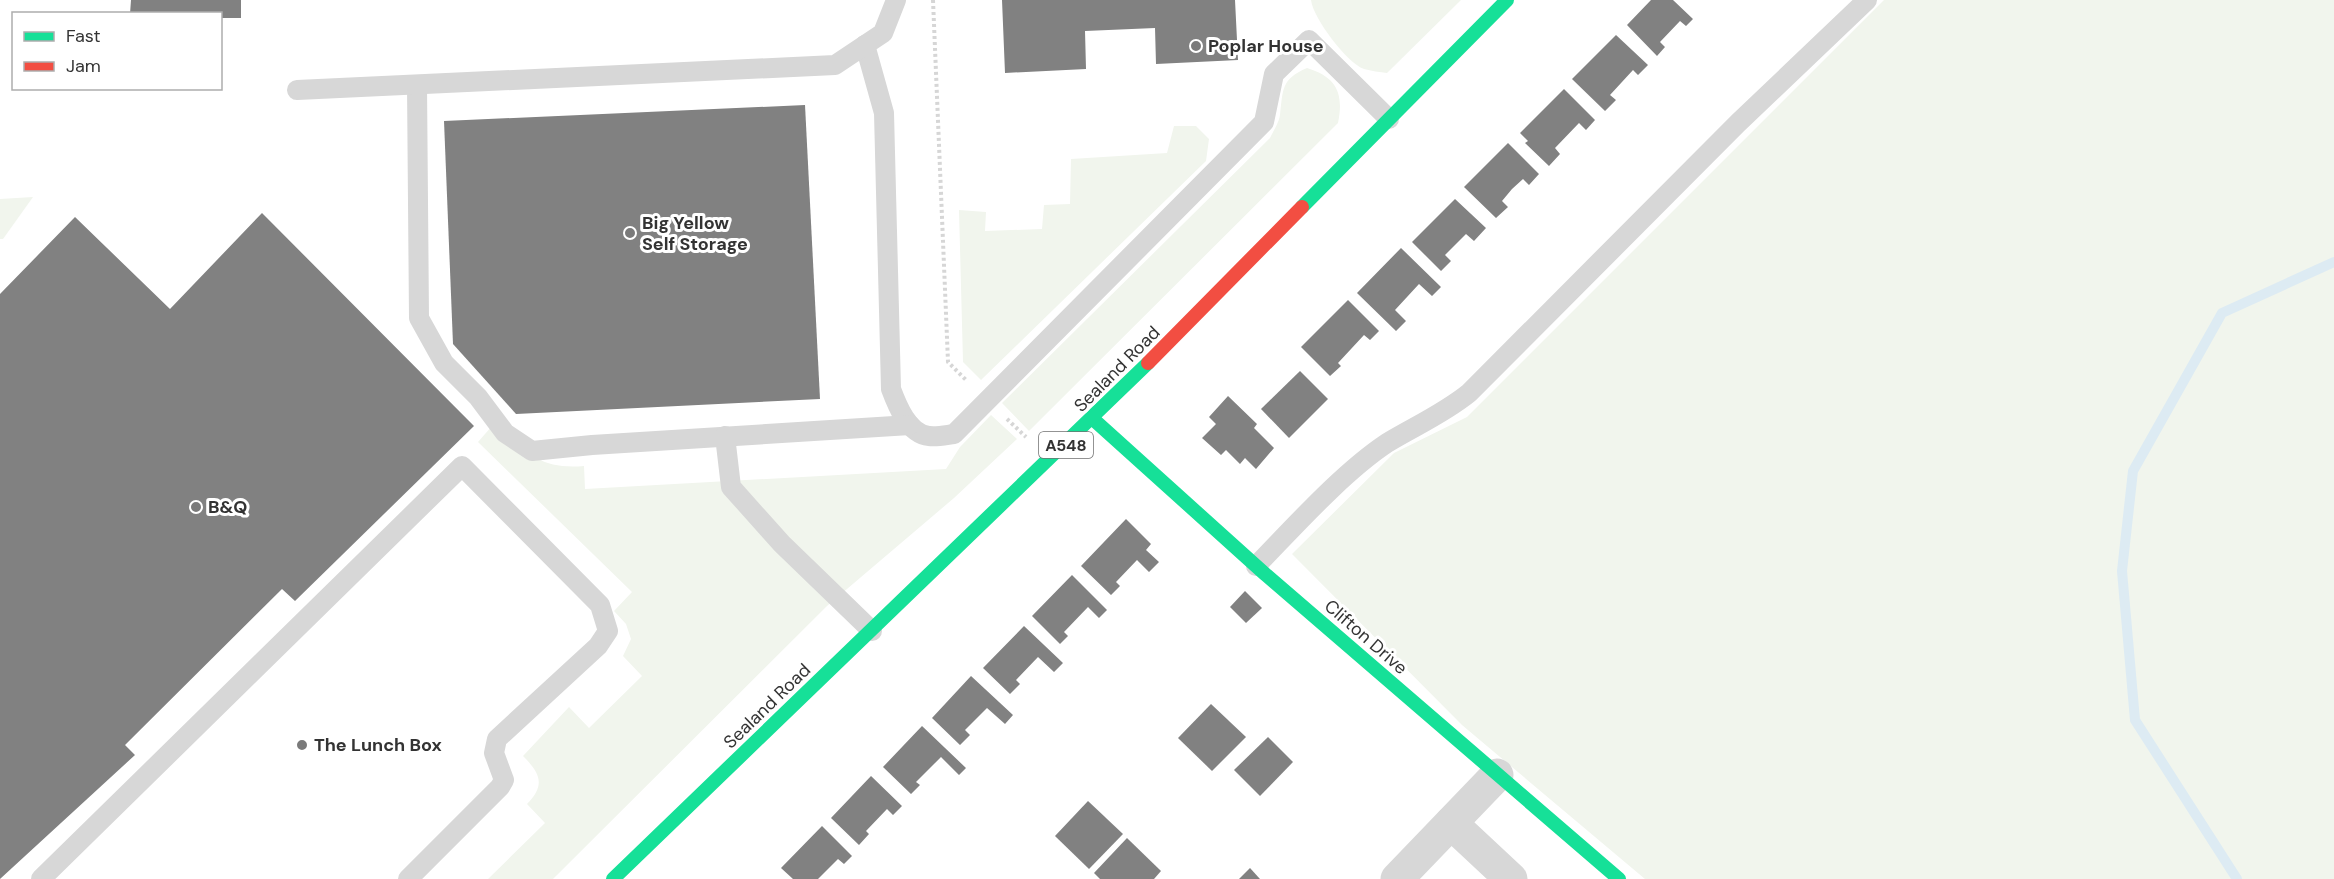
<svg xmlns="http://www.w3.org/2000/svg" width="2334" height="879" font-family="'DM Sans',sans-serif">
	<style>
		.green { fill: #f1f5ed }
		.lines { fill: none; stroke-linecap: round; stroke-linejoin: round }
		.stream { stroke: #ddebf3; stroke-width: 10 }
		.building { fill: #818181 }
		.path { stroke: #d6d6d6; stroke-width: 4; stroke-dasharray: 3 3; stroke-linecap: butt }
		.lane { stroke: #d7d7d7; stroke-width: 20 }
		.street { stroke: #d7d7d7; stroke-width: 33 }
		.fast { stroke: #16e098; stroke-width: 14 }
		.jam { stroke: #f24e42; stroke-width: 14 }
		.poi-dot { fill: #7a7a7a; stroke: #fff; stroke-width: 2 }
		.labels { text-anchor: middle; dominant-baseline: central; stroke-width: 6; stroke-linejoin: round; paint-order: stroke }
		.shield { fill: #fff; stroke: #707070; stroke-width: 1.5 }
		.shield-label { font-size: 16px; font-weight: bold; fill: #333 }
		.poi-label { font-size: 18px; font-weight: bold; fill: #333; stroke: #fff; text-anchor: start }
		.street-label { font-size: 18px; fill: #333; stroke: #fff }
	</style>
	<rect width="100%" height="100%" fill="#fff"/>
	<g class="green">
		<path d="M1311 0H1461L1387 73C1380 72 1371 71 1364 69 1347 63 1313 18 1311 0Z"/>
		<polygon points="1884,0 2334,0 2334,879 1645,879 1462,725 1292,554 1394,453 1467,417"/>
		<path d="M1307 68C1337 77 1344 94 1338 123L1029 431 1002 403 1270 138C1274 130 1279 122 1280 115 1283 90 1281 79 1307 68Z"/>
		<polygon points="1174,126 1196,126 1209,139 1206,161 981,380 963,362 959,210 986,212 985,231 1042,229 1044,205 1070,204 1071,159 1167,153"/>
		<polygon points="33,197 3,239 0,239 0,199"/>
		<path d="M991 415 1017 439 954 498 827 606 553 879H488L545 823 527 804C546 785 540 773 523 756L569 707 589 728 642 676 623 656 631 639 626 624 614 611 632 592 478 442 492 426C526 451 539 470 584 466L585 489 946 469 960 447Z"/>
	</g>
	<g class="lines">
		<polyline class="stream" points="2237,879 2135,720 2122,571 2133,471 2222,313 2334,262"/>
	</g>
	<g class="building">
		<polygon points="131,0 241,0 241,18 220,18 220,14 130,14"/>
		<polygon points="1002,0 1235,0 1238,60 1156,64 1155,28 1085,31 1086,69 1005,73"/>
		<polygon points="1651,0 1673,0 1693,19 1686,26 1680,21 1660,42 1665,47 1657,56 1627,25"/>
		<polygon points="1616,35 1648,65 1638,75 1633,70 1610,95 1616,100 1605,111 1572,79"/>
		<polygon points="1564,89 1595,120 1586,130 1579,123 1555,148 1560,154 1549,166 1525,143 1528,141 1520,133"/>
		<polygon points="805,105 820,399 516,414 453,344 444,121"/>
		<polygon points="1508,143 1539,174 1529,185 1523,179 1512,189 1502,201 1508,207 1496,218 1464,187"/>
		<polygon points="1455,199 1486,228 1474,241 1466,234 1445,255 1451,261 1441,271 1412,242"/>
		<polygon points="262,213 474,426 295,601 282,589 125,745 135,755 0,879 0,294 75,217 170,309"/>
		<polygon points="1401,248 1441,287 1432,296 1419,284 1395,310 1406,321 1396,331 1357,293"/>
		<polygon points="1348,300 1379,331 1370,340 1364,335 1338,363 1341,366 1330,376 1301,347"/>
		<polygon points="1300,371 1328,399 1289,438 1261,409"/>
		<polygon points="1228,396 1257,424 1254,428 1274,448 1256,469 1245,458 1240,464 1226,450 1221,455 1202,438 1216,424 1209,417"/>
		<polygon points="1126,519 1151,544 1146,550 1159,562 1149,572 1137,560 1116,582 1120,586 1111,595 1081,566"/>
		<polygon points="1072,575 1107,610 1099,618 1088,607 1064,632 1068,636 1060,644 1032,616"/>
		<polygon points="1245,591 1262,608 1246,623 1230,607"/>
		<polygon points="1024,626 1063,663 1054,672 1038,657 1016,680 1020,684 1010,694 983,668"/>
		<polygon points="971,676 1013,715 1005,724 987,708 965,730 970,735 960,745 932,718"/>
		<polygon points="1211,704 1246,737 1212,771 1178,738"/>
		<polygon points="922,726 966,768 959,775 941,757 916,782 920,785 911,794 883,767"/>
		<polygon points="1268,737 1293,762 1260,796 1234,770"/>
		<polygon points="871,776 902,806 893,815 887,809 866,831 869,834 859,845 831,818"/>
		<polygon points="1088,801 1123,834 1089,869 1055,836"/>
		<polygon points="822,826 852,856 844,864 838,859 818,879 793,879 781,868"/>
		<polygon points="1127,838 1161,871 1154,879 1100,879 1094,873"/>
		<polygon points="1250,868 1260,879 1239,879"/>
	</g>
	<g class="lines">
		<g class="path">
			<polyline points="933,0 948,362 967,381"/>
			<polyline points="1007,419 1026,437"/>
		</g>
		<g class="lane">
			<path d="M865 45 884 113 891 389C897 405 908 434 929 436 937 437 946 435 954 434L1264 122 1274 74 1309 40 1389 119"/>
			<polyline points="417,85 419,318 444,363 478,397 505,433 532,451 592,445 910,425"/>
			<polyline points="297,90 835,65 883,33 896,0"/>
			<polyline points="725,436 731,487 782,544 872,631"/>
			<path d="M1256 566C1294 527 1342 473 1387 443 1415 426 1443 414 1469 393L1738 123 1867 0"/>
			<polyline points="41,879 462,466 600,605 608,631 598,646 497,739 494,753 504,780 500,787 408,879"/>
		</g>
		<g class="street">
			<polyline points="1451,823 1511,879"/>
			<polyline points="1397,879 1497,775"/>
		</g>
		<g class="fast">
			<polyline points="1302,207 1507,0"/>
			<polyline points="1093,419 1265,574 1619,879"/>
			<polyline points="613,879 1148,363"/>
		</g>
		<polyline class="jam" points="1148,363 1302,207"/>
	</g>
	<g class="poi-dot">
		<circle cx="1196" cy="46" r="6"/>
		<circle cx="630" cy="233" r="6"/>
		<circle cx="196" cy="507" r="6"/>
		<circle cx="302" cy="745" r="6"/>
	</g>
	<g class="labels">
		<rect class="shield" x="1039" y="432" width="54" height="26" rx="4.5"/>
		<g class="shield-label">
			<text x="1066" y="445">A548</text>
		</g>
		<g class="poi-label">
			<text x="1208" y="46">Poplar House</text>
			<text x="642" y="223">Big Yellow<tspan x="642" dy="21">Self Storage</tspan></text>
			<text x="208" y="507">B&amp;Q</text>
			<text x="314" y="745">The Lunch Box</text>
		</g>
		<g class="street-label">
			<text transform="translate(1117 369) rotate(-45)">Sealand Road</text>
			<text transform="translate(1366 637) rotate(41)">Clifton Drive</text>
			<text transform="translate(767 706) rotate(-44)">Sealand Road</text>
		</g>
	</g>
	<rect x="12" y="12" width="210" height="78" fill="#ffffff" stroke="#adadad" stroke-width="1.5"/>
	<rect x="24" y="32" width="30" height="9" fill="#16e098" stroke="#adadad" stroke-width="1.5"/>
	<text x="66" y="42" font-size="18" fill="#333333">Fast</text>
	<rect x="24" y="62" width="30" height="9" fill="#f24e42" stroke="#adadad" stroke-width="1.5"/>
	<text x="66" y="72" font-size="18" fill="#333333">Jam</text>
</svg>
